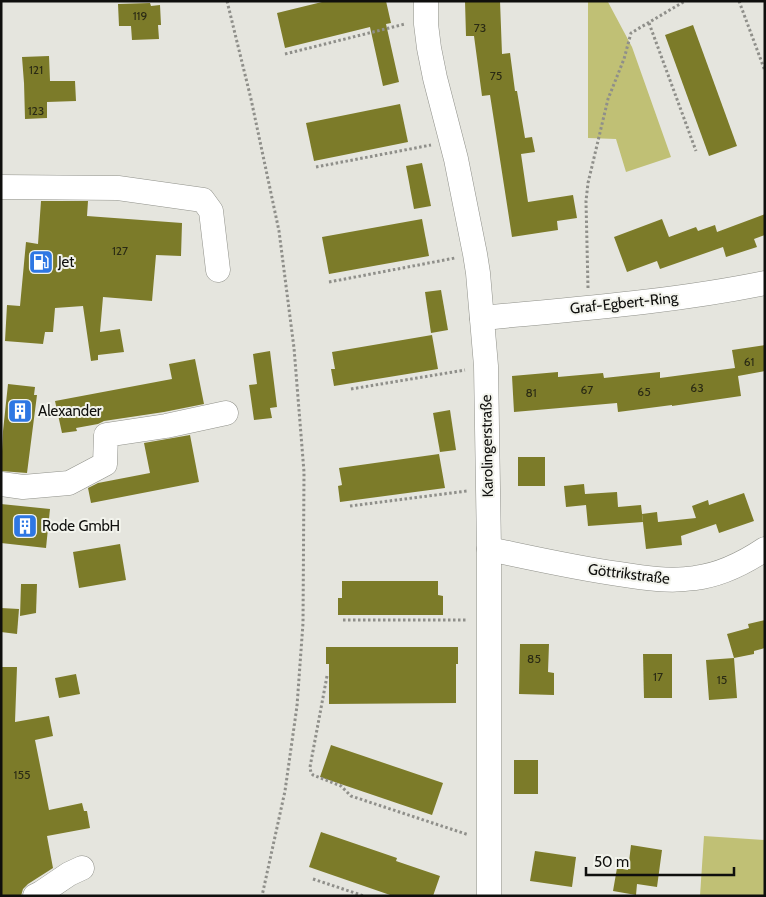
<svg xmlns="http://www.w3.org/2000/svg" width="766" height="897" font-family="Cabin,sans-serif">
	<style>
		.green { fill: #c0c075 }
		.building { fill: #7c7b29 }
		.lines { fill: none; stroke-linecap: round; stroke-linejoin: round }
		.minor-casing { stroke: #90918a; stroke-width: 25 }
		.path { stroke: #8f8f8a; stroke-width: 3; stroke-dasharray: 2.5 2.5; stroke-linecap: butt }
		.minor { stroke: #fff; stroke-width: 24 }
		.labels { text-anchor: middle; dominant-baseline: central; stroke-width: 4; stroke-linejoin: round; paint-order: stroke }
		.number-label { font-size: 12px; fill: #2a2a14 }
		.poi-label { font-size: 15px; fill: #0f0f0d; stroke: #f2f3ec; text-anchor: start }
		.street-label { font-size: 15px; fill: #0f0f0d; stroke: #f2f3ec }
	</style>
	<rect width="100%" height="100%" fill="#e5e5de"/>
	<g class="green">
		<polygon points="588,1 608,2 632,47 671,157 626,172 616,139 588,138"/>
		<polygon points="704,836 765,840 765,896 700,896"/>
	</g>
	<g class="building">
		<polygon points="326,1 386,1 391,23 386,24 399,82 383,86 370,27 285,48 277,13"/>
		<polygon points="465,1 500,1 502,54 510,53 515,91 517,91 525,138 532,137 535,152 521,154 528,202 573,195 577,218 557,221 558,230 512,237 490,95 482,96 474,36 466,36"/>
		<polygon points="150,3 151,6 160,5 161,25 158,25 159,39 132,40 131,26 119,26 118,4"/>
		<polygon points="693,25 737,146 709,156 665,35"/>
		<polygon points="49,56 50,81 75,81 76,101 47,102 47,118 25,119 24,82 24,83 22,57"/>
		<polygon points="400,104 408,142 314,161 306,123"/>
		<polygon points="422,163 431,206 414,209 406,166"/>
		<polygon points="41,201 88,201 87,216 182,223 181,256 156,255 152,301 103,297 100,332 120,329 124,352 98,355 98,360 91,361 83,306 55,308 53,332 45,332 43,344 5,341 7,305 20,306 26,242 38,244"/>
		<polygon points="765,214 765,235 754,239 757,247 726,257 723,247 660,269 657,261 627,272 614,237 662,219 669,237 696,227 698,231 715,225 717,232"/>
		<polygon points="422,219 429,256 329,274 322,237"/>
		<polygon points="441,290 448,330 431,333 425,292"/>
		<polygon points="432,335 438,369 334,386 331,369 335,369 332,352"/>
		<polygon points="765,345 765,371 738,376 741,396 672,406 672,405 618,412 617,403 514,412 512,376 558,372 558,377 603,373 604,378 660,372 660,378 735,368 732,350"/>
		<polygon points="270,351 277,407 270,408 272,418 254,420 249,385 257,384 253,354"/>
		<polygon points="195,359 204,404 164,412 104,421 98,424 76,428 77,431 62,433 55,401 172,379 169,364"/>
		<polygon points="8,384 35,387 34,395 37,395 27,473 1,471 3,431"/>
		<polygon points="450,410 456,450 440,452 433,413"/>
		<polygon points="190,435 199,482 91,503 88,488 98,483 150,473 144,443"/>
		<polygon points="439,454 445,488 340,502 338,486 342,485 339,468"/>
		<rect x="518" y="457" width="27" height="29"/>
		<polygon points="584,484 585,494 617,492 618,507 641,505 643,522 588,526 586,505 566,507 564,486"/>
		<polygon points="744,493 754,521 719,533 716,524 681,536 682,545 646,549 642,514 657,512 658,522 696,518 692,506 708,500 709,505"/>
		<polygon points="1,504 50,509 46,548 1,543"/>
		<polygon points="120,544 126,580 79,588 73,552"/>
		<polygon points="342,581 438,581 438,595 443,596 443,615 338,615 338,598 342,598"/>
		<polygon points="21,584 37,584 36,613 20,616"/>
		<polygon points="1,608 19,609 17,634 1,632"/>
		<polygon points="765,620 765,648 754,651 754,654 734,658 737,698 709,700 706,660 734,658 727,634 749,628 748,624"/>
		<polygon points="520,644 549,644 548,672 554,673 554,695 519,694"/>
		<polygon points="326,647 458,647 458,664 456,664 456,703 329,704 329,664 326,664"/>
		<polygon points="643,654 672,654 672,698 644,698"/>
		<polygon points="1,667 17,667 15,722 49,716 53,736 35,740 49,810 82,803 84,811 87,811 90,828 47,836 53,868 28,884 23,889 21,896 1,896"/>
		<polygon points="76,674 80,694 59,698 55,678"/>
		<polygon points="331,745 443,783 432,815 320,777"/>
		<rect x="514" y="760" width="24" height="34"/>
		<polygon points="321,832 397,858 396,861 440,876 433,896 393,896 309,867"/>
		<polygon points="631,845 662,850 657,887 637,884 636,895 613,891 617,868 628,870"/>
		<polygon points="535,851 576,857 572,887 530,881"/>
	</g>
	<g class="lines">
		<defs>
			<g id="minor">
				<polyline points="426,1 426,24 429,48 435,78 456,159 475,254 478,273 486,366 489,549 489,896"/>
				<polyline points="1,187 118,188 203,200 211,211 218,270"/>
				<path d="M482 318C576 309 672 302 765 283"/>
				<polyline points="1,484 23,487 69,483 105,464 106,435 166,426 226,413"/>
				<path d="M489 549C532 558 576 568 619 574 644 578 670 582 695 578 720 575 744 563 765 549"/>
				<polyline points="35,896 41,893 69,874 82,868"/>
			</g>
		</defs>
		<use href="#minor" class="minor-casing"/>
		<g class="path">
			<polyline points="227,1 251,99 279,231 294,348 304,472 303,623 297,706 285,791 262,896"/>
			<polyline points="739,1 765,71"/>
			<polyline points="649,23 696,151"/>
			<polyline points="285,54 405,24"/>
			<polyline points="316,167 431,145"/>
			<polyline points="329,282 455,258"/>
			<polyline points="588,288 586,201 588,183 608,99 624,59 631,33 685,1"/>
			<polyline points="351,389 465,370"/>
			<polyline points="350,506 467,491"/>
			<polyline points="343,620 468,620"/>
			<polyline points="327,676 310,767 311,773 313,775 341,786 351,796 469,835"/>
			<polyline points="313,879 364,896"/>
		</g>
		<use href="#minor" class="minor"/>
	</g>
	<defs>
		<symbol id="fuel-square" viewBox="-11 -11 22 22"><rect x="-9" y="-9" width="18" height="18" rx="4" fill="#2e77e3" stroke="#f2f3ec"/><path d="M-5.5-6h7V0h2V4h1.3V-2.5L3-4.5l.8-.8L6-3V5H2.5V1h-1V6h-7ZM-4.2-4.7v3.2H.2V-4.7Z" fill="#fff"/></symbol>
		<symbol id="building-square" viewBox="-11 -11 22 22"><rect x="-9" y="-9" width="18" height="18" rx="4" fill="#2e77e3" stroke="#f2f3ec"/><path d="M-4-6H4V6H1V3H-1V6H-4ZM-2.5-4.3h1.7v1.8h-1.7ZM.8-4.3h1.7v1.8H.8ZM-2.5-1h1.7V.8h-1.7ZM.8-1h1.7V.8H.8Z" fill="#fff"/></symbol>
	</defs>
	<g fill-rule="evenodd">
		<use href="#fuel-square" x="27" y="248" width="28" height="28"/>
		<use href="#building-square" x="6" y="397" width="28" height="28"/>
		<use href="#building-square" x="11" y="512" width="28" height="28"/>
	</g>
	<g class="labels">
		<g class="number-label">
			<text x="140" y="15">119</text>
			<text x="480" y="27">73</text>
			<text x="36" y="69">121</text>
			<text x="496" y="75">75</text>
			<text x="36" y="110">123</text>
			<text x="120" y="250">127</text>
			<text x="749" y="361">61</text>
			<text x="697" y="387">63</text>
			<text x="587" y="389">67</text>
			<text x="644" y="391">65</text>
			<text x="531" y="392">81</text>
			<text x="534" y="658">85</text>
			<text x="658" y="676">17</text>
			<text x="722" y="679">15</text>
			<text x="22" y="774">155</text>
		</g>
		<g class="poi-label">
			<text x="58" y="262">Jet</text>
			<text x="38" y="411">Alexander</text>
			<text x="42" y="526">Rode GmbH</text>
		</g>
		<g class="street-label">
			<text transform="translate(624 303) rotate(-6)">Graf-Egbert-Ring</text>
			<text transform="translate(487 446) rotate(-91)">Karolingerstraße</text>
			<text transform="translate(629 574) rotate(7)">Göttrikstraße</text>
		</g>
	</g>
	<rect width="766" height="897" fill="none" stroke="#0f0f0d" stroke-width="5"/>
	<path d="M586 867v8h148v-8" fill="none" stroke="#0f0f0d" stroke-width="2.5"/>
	<text x="594" y="867" font-size="15" fill="#0f0f0d" stroke="#f2f3ec" stroke-width="4" paint-order="stroke">50 m</text>
</svg>
